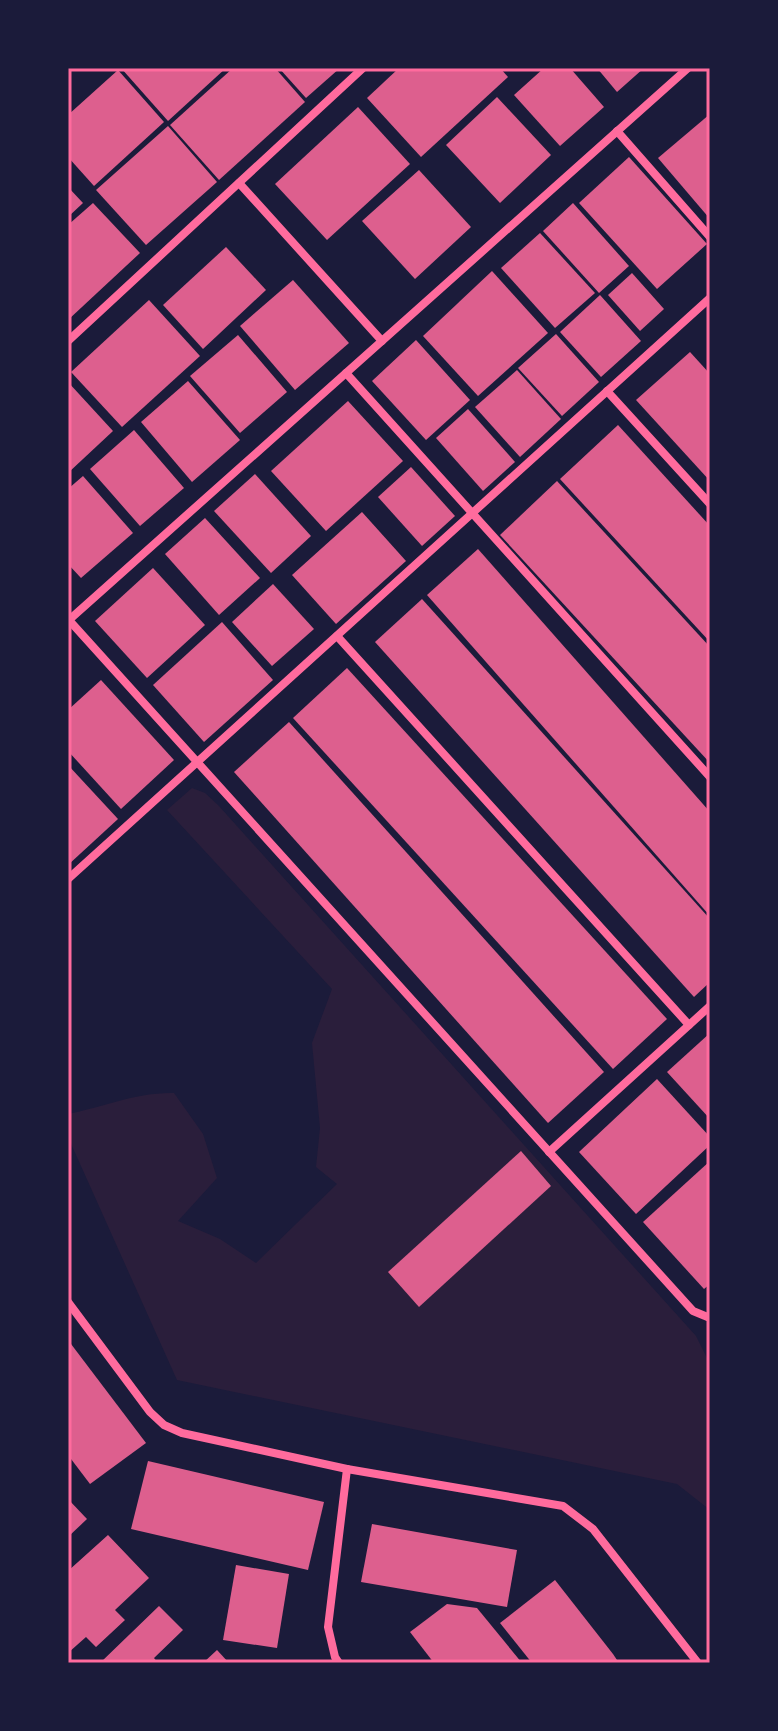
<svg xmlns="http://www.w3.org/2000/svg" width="778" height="1731" font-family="Rubik,sans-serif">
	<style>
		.green { fill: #2a1e3b }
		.building { fill: #dd5f8e }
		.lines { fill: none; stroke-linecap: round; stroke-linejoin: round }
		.minor { stroke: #ff6b9d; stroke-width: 8 }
		.neatline { fill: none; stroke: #ff6b9d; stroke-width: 3 }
	</style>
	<rect width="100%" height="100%" fill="#1b1b3a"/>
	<path class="green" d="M192 788 205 793 218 805 696 1336 710 1364V1510L677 1484 177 1380 68 1137V1114C103 1107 138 1092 174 1093L203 1134 217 1178 178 1221 220 1239 256 1263 337 1184 316 1167 320 1128 312 1043 332 989 167 810Z"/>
	<g class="building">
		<polygon points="121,68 226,68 168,121"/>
		<polygon points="233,68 275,68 305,102 219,180 170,125"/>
		<polygon points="279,68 340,68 306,98"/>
		<polygon points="399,68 500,68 508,77 421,157 367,98"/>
		<polygon points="544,68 570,68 604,107 560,146 514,95"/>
		<polygon points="597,68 644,68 617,92"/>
		<polygon points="118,70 164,122 94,186 68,157 68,115"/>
		<polygon points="497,97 551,155 500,203 446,145"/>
		<polygon points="358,107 410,164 327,240 275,184"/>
		<polygon points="710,114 710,219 658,158"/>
		<polygon points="168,126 217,182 146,245 96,190"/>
		<polygon points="629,157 707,244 657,289 579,203"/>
		<polygon points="419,170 471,227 415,279 362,221"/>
		<polygon points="68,187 83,203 68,217"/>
		<polygon points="93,203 140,253 68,320 68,225"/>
		<polygon points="573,203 629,266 599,293 543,231"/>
		<polygon points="540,233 595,293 555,328 501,268"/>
		<polygon points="226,247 266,290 203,349 163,305"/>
		<polygon points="492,271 548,333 478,396 423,336"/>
		<polygon points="632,273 664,309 640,331 608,295"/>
		<polygon points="293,280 349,343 295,390 240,326"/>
		<polygon points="600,295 641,341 601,377 560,332"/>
		<polygon points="149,300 200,356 122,427 71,372"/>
		<polygon points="556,334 599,382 562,416 518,368"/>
		<polygon points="238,335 287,392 240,433 190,376"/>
		<polygon points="416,340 470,400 426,440 372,381"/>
		<polygon points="690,352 710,374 710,481 636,400"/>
		<polygon points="517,370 561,419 520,457 475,407"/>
		<polygon points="188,381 240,440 192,482 141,422"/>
		<polygon points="68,382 113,431 68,473"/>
		<polygon points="348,401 403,461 326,531 271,471"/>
		<polygon points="468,409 515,462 483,491 436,438"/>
		<polygon points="618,425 710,526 710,642 560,479"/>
		<polygon points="134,430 184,488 140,526 90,469"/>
		<polygon points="411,467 455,516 422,546 378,497"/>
		<polygon points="255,474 311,536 271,573 214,511"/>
		<polygon points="83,476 133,533 81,578 68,564 68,489"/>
		<polygon points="557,481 710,647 710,763 500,535"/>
		<polygon points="362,512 406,561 336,624 292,575"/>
		<polygon points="205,518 260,578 219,615 165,554"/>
		<polygon points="478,549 710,812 710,916 427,595"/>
		<polygon points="153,568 205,625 147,678 95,621"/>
		<polygon points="273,584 314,629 272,666 232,622"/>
		<polygon points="422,599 710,919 710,982 694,997 375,642"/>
		<polygon points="222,622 273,680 204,742 153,685"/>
		<polygon points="347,668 667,1019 613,1069 293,718"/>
		<polygon points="101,680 174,760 121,809 68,751 68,710"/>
		<polygon points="289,722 604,1072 548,1123 234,772"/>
		<polygon points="68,765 118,819 68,865"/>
		<polygon points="710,1033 710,1119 667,1072"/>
		<polygon points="657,1079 710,1137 710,1145 636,1214 579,1152"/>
		<polygon points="521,1151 551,1186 419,1307 388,1272"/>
		<polygon points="710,1161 710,1284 704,1289 643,1222"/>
		<polygon points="68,1340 146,1443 90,1484 68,1455"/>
		<polygon points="148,1461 324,1502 308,1570 131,1529"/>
		<polygon points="68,1499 87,1519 68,1537"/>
		<polygon points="372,1524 517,1550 507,1607 361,1582"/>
		<polygon points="108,1535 149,1578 115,1610 125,1620 96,1647 86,1637 68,1653 68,1571"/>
		<polygon points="236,1565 289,1574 277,1648 223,1640"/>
		<polygon points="555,1580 613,1654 619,1663 532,1663 500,1623"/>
		<polygon points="447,1604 477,1608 522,1663 434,1663 410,1632"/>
		<polygon points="159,1606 183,1630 154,1658 158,1663 100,1663"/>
		<polygon points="217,1650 229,1663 203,1663"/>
	</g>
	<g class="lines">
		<g class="minor">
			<polyline points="617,131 710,237"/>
			<polyline points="239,183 382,341"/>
			<polyline points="68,341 363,68"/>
			<polyline points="346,373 710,777"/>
			<polyline points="607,391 710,504"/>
			<polyline points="68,619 693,1311 710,1318"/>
			<polyline points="69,620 688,68"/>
			<polyline points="337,636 689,1025"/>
			<polyline points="68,879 710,298"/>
			<polyline points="549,1152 710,1006"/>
			<polyline points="68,1302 150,1412 164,1425 182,1433 347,1469"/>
			<polyline points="339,1663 335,1657 328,1627 347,1469 563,1506 593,1529 698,1663"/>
		</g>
	</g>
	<rect width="778" height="1731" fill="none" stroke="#1b1b3a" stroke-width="140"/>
	<rect x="70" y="70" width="638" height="1591" class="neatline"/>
</svg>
